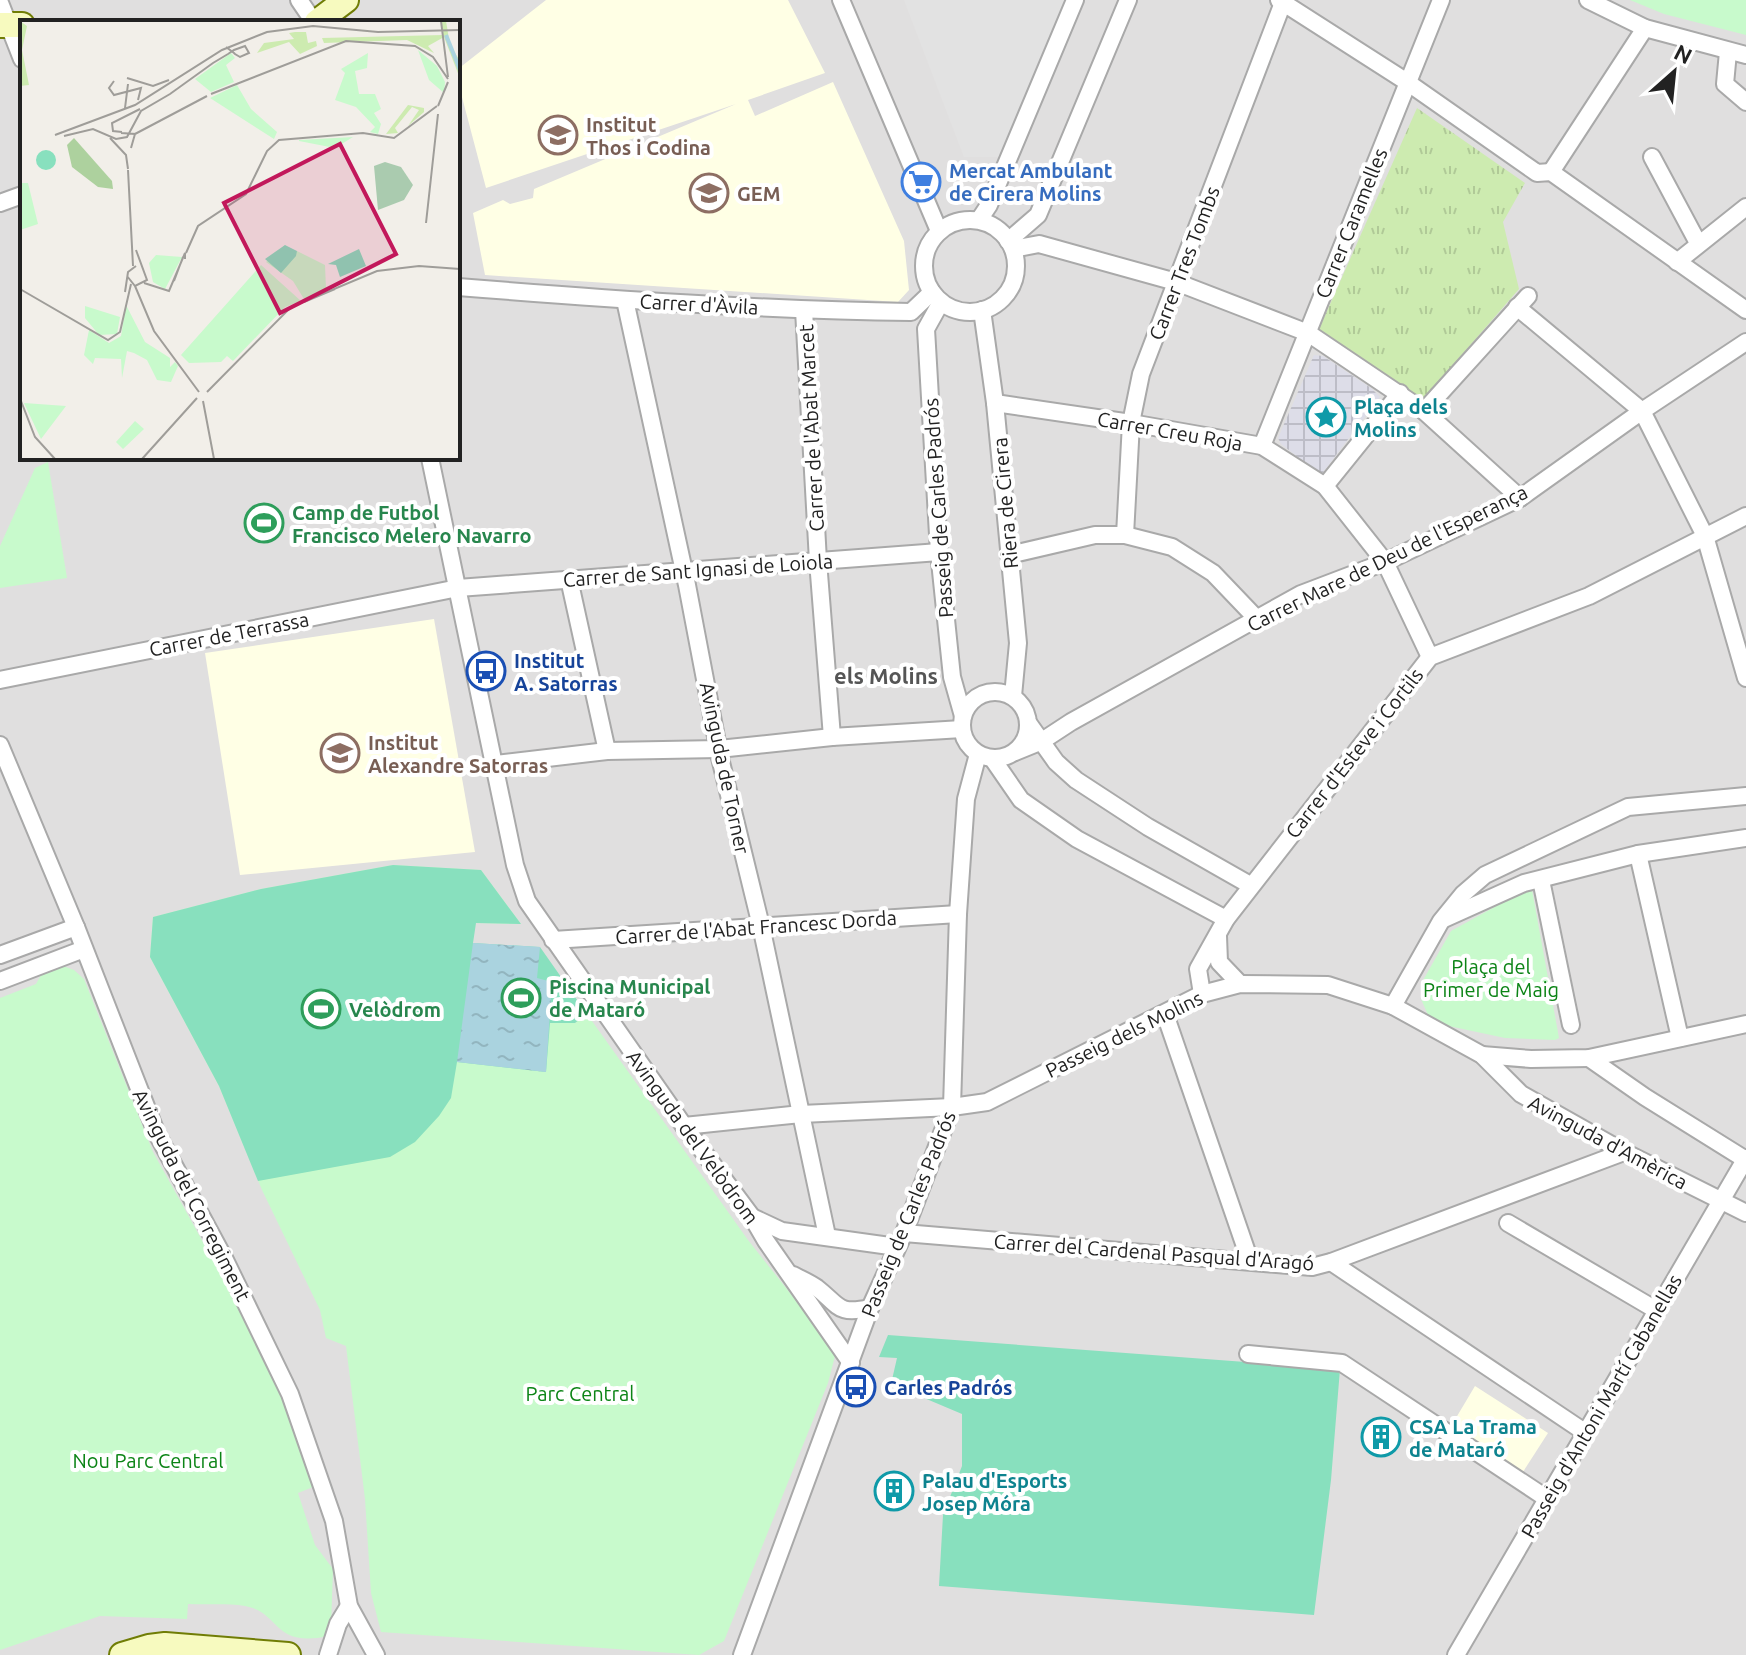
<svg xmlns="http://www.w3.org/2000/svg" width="1746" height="1655" font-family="Ubuntu,sans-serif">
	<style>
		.residential { fill: #e0dfdf; fill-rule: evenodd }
		.education { fill: #ffffe5 }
		.grass { fill: url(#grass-tufts) }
		.park { fill: #c8facc }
		.pitch { fill: #88e0be }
		.parking { fill: #e2e2e2 }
		.plaza { fill: url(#plaza-grid) }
		.water { fill: url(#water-ripples) }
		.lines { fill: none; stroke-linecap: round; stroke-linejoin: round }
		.street-casing { stroke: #a9a9a9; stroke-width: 20 }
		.secondary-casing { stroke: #707d05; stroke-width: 28 }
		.street { stroke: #fff; stroke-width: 16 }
		.secondary { stroke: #f7fabf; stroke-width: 24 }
		.labels { text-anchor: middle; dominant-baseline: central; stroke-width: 8; stroke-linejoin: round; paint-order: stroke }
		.education-label { font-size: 20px; font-weight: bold; fill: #785e54; stroke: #fff; text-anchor: start }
		.shop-label { font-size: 20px; font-weight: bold; fill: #366cbe; stroke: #fff; text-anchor: start }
		.street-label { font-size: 20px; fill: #222; stroke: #fff }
		.culture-label { font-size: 20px; font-weight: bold; fill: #0d838f; stroke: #fff; text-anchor: start }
		.leisure-label { font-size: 20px; font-weight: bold; fill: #27864d; stroke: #fff; text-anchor: start }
		.transit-label { font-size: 20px; font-weight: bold; fill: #164399; stroke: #fff; text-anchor: start }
		.park-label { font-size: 20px; fill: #0c8416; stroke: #fff }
		.neighbourhood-label { font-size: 22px; font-weight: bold; fill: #555; stroke: #fff }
		.inset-river { fill: none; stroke: #aad3df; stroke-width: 4 }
		.inset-road { fill: none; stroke: #9f9d99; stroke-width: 2 }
		.view { fill: #c2185b; fill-opacity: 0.15; stroke: #c2185b; stroke-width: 4 }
		.inset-edge { fill: none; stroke: #222; stroke-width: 4 }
	</style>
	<defs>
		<pattern id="grass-tufts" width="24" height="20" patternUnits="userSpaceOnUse" patternTransform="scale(2)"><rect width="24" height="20" fill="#cdebb0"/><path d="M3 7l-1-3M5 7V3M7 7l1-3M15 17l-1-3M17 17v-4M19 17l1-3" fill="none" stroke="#b0c997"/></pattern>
		<pattern id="plaza-grid" width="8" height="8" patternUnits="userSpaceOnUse" patternTransform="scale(2)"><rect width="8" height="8" fill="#dddde8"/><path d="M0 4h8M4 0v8" fill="none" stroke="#bdbdc7"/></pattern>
		<pattern id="water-ripples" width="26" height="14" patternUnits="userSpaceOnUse" patternTransform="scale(2)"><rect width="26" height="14" fill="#aad3df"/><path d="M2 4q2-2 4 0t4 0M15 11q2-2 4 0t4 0" fill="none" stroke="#92b5bf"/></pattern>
	</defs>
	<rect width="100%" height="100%" fill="#f2efe9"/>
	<path class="residential" d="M0 0H1746V1655H0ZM22 22H458V458H22Z"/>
	<g class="education">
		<polygon points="546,0 788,0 825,73 748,100 755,116 833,82 904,241 909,290 898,302 485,275 473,213 503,200 510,204 533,198 534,189 736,104 486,188 458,82 458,69"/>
		<polygon points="434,619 475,852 240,875 205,653"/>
		<polygon points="1475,1386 1548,1433 1521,1475 1450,1428"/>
	</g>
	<polygon class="grass" points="1417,108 1525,183 1503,222 1519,289 1420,403 1319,329"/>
	<g class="park">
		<polygon points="1630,0 1746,0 1746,35 1664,14"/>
		<polygon points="48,462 67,578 0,588 0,546 35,468"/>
		<polygon points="393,865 481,870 521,924 475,923 457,1062 550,1023 575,1023 587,1014 748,1240 828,1341 835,1356 828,1383 724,1641 699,1655 381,1632 371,1593 365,1499 346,1346 326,1338 320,1310 262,1190 219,1086 150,957 153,917 261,889"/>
		<polygon points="1529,888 1532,890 1559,1038 1555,1040 1505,1038 1444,1025 1428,1015 1421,999 1422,982 1451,931"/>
		<path d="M63 966 74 970 84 979 153 1152 238 1305 282 1398 313 1487 298 1493 315 1545 333 1569 331 1626 329 1636C271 1648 282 1613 245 1606 227 1603 207 1605 188 1604L187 1619 100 1616 0 1650V998L36 984 41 975Z"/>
	</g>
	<g class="pitch">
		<polygon points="393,865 481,870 521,924 476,923 473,943 540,947 587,1014 575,1023 550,1023 546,1072 457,1062 451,1098 439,1116 415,1142 390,1157 258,1181 219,1086 150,957 153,917 261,889"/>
		<polygon points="888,1335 1340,1369 1331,1480 1314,1615 939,1586 943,1515 962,1466 962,1414 891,1384 897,1358 879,1357"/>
	</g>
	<polygon class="parking" points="904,0 1067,0 1003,157 964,157"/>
	<polygon class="plaza" points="1314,355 1323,356 1371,388 1380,397 1321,475 1281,444 1278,438"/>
	<polygon class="water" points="473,943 540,947 537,978 552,982 546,1072 457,1062"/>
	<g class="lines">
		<defs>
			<g id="street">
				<polyline points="299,0 314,22"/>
				<polyline points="841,0 939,231"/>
				<polyline points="1279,0 1407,82 1537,173 1551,172 1746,310"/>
				<polyline points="1588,0 1645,28 1746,55"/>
				<polyline points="0,3 22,59"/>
				<polyline points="1728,52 1725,84 1746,102"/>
				<polyline points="1652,157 1698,243"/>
				<polyline points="1551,172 1645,28"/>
				<polyline points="0,203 22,195"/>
				<polyline points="979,220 989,205 1075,0"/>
				<circle cx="970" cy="266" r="46"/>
				<polyline points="1008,241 1038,215 1128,0"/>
				<polyline points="1013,249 1039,244 1176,282 1308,333 1424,411 1520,498"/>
				<polyline points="1677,262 1746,207"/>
				<path d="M458 287C609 299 760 310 911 312L932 292"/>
				<polyline points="625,300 687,585 720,758 761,926 827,1236"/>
				<polyline points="941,302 926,329 939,552 952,677 963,716"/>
				<polyline points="1517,307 1642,411 1705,536 1746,678"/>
				<polyline points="804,310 818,561 832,737"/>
				<polyline points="982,310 995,403 1018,643 1013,696"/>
				<polyline points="995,403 1131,423 1262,446 1325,486 1385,562 1430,657"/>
				<polyline points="1424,411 1528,296"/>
				<polyline points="1262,446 1441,0"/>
				<polyline points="430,458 515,865 527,901 684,1126 752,1217 766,1241 851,1363"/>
				<polyline points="1325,486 1400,393"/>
				<polyline points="1125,535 1131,423 1141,374 1284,0"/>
				<polyline points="1009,555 1095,535 1125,535 1172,547 1213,573 1257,619"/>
				<polyline points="569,579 607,751"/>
				<polyline points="0,680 458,588 939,552"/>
				<circle cx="995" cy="725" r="33"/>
				<polyline points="1029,724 1056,762 1076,780 1148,827 1250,885"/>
				<polyline points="0,745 76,927 156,1132 225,1260 290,1394 334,1521 349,1606 376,1655"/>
				<polyline points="1015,752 1042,741 1071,722 1301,594 1385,562 1520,498 1642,411 1746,342"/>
				<polyline points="992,758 1021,800 1077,839 1226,919"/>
				<polyline points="496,764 607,751 719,749 832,737 962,729"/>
				<polyline points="1638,854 1680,1038"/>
				<polyline points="1541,880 1571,1025"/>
				<polyline points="1444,919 1524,883 1638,854 1746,838"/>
				<polyline points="1218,936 1219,962 1240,984"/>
				<polyline points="553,940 958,914"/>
				<polyline points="0,955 76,927"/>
				<polyline points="0,981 84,949"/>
				<polyline points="1202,994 1198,969 1226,919 1430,657 1589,596 1746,516"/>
				<polyline points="1393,1006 1441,921 1463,894 1485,875 1628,807 1746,796"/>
				<polyline points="1165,1014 1250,1261"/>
				<polyline points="1482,1055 1531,1059 1589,1058 1746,1024"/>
				<polyline points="1589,1058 1645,1097 1746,1160"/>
				<polyline points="684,1126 801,1114 952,1107 987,1102 1202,994 1240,984 1328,985 1393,1006 1482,1055 1521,1094 1624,1152 1746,1213"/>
				<polyline points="752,1217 782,1231 897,1247"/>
				<polyline points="1508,1223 1656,1310"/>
				<polyline points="904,1233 1312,1267 1331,1262 1624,1152"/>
				<polyline points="1331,1262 1586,1433"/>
				<path d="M793 1275C801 1279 810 1283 817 1288 840 1306 837 1315 870 1308"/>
				<polyline points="1248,1354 1342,1363 1546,1498"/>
				<polyline points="328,1655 338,1624 349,1606"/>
				<polyline points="742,1655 870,1308 904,1233 952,1107 958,914 966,799 978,754"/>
				<polyline points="1456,1655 1746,1158"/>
			</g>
			<g id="secondary">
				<polyline points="317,22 346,0"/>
				<polyline points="0,25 22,25"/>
				<polyline points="122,1655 149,1647 165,1645 288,1655"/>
			</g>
		</defs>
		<use href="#street" class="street-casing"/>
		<use href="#secondary" class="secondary-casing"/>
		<use href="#street" class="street"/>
		<use href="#secondary" class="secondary"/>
	</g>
	<defs>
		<symbol id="school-ring" viewBox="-11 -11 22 22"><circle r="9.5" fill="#fff" stroke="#8d6e63" stroke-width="1.5"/><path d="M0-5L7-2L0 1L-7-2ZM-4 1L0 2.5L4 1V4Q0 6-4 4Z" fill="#8d6e63"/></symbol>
		<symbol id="supermarket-ring" viewBox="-11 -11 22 22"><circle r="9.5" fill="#fff" stroke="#3f7fe0" stroke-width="1.5"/><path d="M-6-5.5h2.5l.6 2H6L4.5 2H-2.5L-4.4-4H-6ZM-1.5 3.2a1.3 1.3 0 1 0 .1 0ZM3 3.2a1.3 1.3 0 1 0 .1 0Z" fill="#3f7fe0"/></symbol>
		<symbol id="sight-ring" viewBox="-11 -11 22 22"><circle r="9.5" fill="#fff" stroke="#0f9aa8" stroke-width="1.5"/><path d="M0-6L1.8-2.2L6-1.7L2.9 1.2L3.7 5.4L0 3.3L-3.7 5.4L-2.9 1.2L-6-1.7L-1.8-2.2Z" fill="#0f9aa8"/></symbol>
		<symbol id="stadium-ring" viewBox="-11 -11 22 22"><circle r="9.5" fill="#fff" stroke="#2e9e5b" stroke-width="1.5"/><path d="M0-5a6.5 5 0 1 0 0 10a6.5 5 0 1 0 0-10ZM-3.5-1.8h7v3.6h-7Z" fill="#2e9e5b"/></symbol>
		<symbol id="bus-ring" viewBox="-11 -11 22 22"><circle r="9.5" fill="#fff" stroke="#1a4fb4" stroke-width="1.5"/><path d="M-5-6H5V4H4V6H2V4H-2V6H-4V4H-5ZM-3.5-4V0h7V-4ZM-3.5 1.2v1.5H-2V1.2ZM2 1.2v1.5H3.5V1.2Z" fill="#1a4fb4"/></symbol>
		<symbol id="building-ring" viewBox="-11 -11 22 22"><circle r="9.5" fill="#fff" stroke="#0f9aa8" stroke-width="1.5"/><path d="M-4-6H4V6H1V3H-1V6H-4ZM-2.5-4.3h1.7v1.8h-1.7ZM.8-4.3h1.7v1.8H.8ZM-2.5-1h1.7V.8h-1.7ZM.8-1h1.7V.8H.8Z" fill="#0f9aa8"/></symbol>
	</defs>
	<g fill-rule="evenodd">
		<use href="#school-ring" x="536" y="113" width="44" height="44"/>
		<use href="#supermarket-ring" x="899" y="160" width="44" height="44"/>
		<use href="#school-ring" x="687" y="171" width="44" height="44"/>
		<use href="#sight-ring" x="1304" y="395" width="44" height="44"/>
		<use href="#stadium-ring" x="242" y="501" width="44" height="44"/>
		<use href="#bus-ring" x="464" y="649" width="44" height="44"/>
		<use href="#school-ring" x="318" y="731" width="44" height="44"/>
		<use href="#stadium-ring" x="499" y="976" width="44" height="44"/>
		<use href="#stadium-ring" x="299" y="987" width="44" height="44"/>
		<use href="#bus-ring" x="834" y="1365" width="44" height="44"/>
		<use href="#building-ring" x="1359" y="1415" width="44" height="44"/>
		<use href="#building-ring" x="872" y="1469" width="44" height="44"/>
	</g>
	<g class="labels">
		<g class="education-label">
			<text x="586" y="124">Institut<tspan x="586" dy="23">Thos i Codina</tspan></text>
			<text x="737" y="193">GEM</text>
			<text x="368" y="742">Institut<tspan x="368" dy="23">Alexandre Satorras</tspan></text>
		</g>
		<g class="shop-label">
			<text x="949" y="170">Mercat Ambulant<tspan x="949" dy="23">de Cirera Molins</tspan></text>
		</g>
		<g class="street-label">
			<text transform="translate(1351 223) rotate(-68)">Carrer Caramelles</text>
			<text transform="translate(1184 263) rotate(-69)">Carrer Tres Tombs</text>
			<text transform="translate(699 304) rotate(3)">Carrer d'Àvila</text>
			<text transform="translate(811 428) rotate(-93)">Carrer de l'Abat Marcet</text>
			<text transform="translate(1170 431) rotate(10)">Carrer Creu Roja</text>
			<text transform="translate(1005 503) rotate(-95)">Riera de Cirera</text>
			<text transform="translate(938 508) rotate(-94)">Passeig de Carles Padrós</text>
			<text transform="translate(1387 558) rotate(-26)">Carrer Mare de Deu de l'Esperança</text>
			<text transform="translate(698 570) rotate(-4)">Carrer de Sant Ignasi de Loiola</text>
			<text transform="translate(229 634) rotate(-11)">Carrer de Terrassa</text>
			<text transform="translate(1354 753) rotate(-52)">Carrer d'Esteve i Cortils</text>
			<text transform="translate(725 768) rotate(78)">Avinguda de Torner</text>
			<text transform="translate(756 927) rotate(-4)">Carrer de l'Abat Francesc Dorda</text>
			<text transform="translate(1124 1034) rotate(-26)">Passeig dels Molins</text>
			<text transform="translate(693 1137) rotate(54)">Avinguda del Velòdrom</text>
			<text transform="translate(1608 1142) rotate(28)">Avinguda d'Amèrica</text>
			<text transform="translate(192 1195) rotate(63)">Avinguda del Corregiment</text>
			<text transform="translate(908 1214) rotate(-68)">Passeig de Carles Padrós</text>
			<text transform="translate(1154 1252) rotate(4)">Carrer del Cardenal Pasqual d'Aragó</text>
			<text transform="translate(1601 1406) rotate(-60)">Passeig d'Antoni Martí Cabanellas</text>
		</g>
		<g class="culture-label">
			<text x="1354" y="406">Plaça dels<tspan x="1354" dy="23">Molins</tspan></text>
			<text x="1409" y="1426">CSA La Trama<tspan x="1409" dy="23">de Mataró</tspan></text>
			<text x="922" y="1480">Palau d'Esports<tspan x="922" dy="23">Josep Móra</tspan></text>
		</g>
		<g class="leisure-label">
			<text x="292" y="512">Camp de Futbol<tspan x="292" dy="23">Francisco Melero Navarro</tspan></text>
			<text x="549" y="986">Piscina Municipal<tspan x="549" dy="23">de Mataró</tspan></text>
			<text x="349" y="1009">Velòdrom</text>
		</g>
		<g class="transit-label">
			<text x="514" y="660">Institut<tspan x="514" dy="23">A. Satorras</tspan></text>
			<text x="884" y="1387">Carles Padrós</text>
		</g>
		<g class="park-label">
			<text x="1491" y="966">Plaça del<tspan x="1491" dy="23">Primer de Maig</tspan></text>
			<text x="580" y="1393">Parc Central</text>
			<text x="148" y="1460">Nou Parc Central</text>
		</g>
		<g class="neighbourhood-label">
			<text x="886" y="675">els Molins</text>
		</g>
	</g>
	<g transform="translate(20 20)">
		<rect width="440" height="440" fill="#f2efe9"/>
		<path d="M421 1H426L430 25 440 41 439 56 424 17 408 26 414 33 387 20 304 23 302 18 423 15ZM275 12H286L288 23 296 21 297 26 280 34 269 22 237 33 244 23 274 19 269 13ZM388 85 404 88V92L388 106 399 90 392 87 375 108 378 113 366 114Z" fill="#cdebb0"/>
		<path d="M54 118 92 161 93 169 78 167 52 147 47 125Z" fill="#add19e"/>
		<path d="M365 142 381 147 393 165 384 180 358 190 354 146Z" fill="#aacbaf"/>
		<path d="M398 30 417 46 425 62 424 73 409 60ZM211 33 215 38 206 45 214 62 191 72 175 59ZM348 33 347 48 335 51 339 74H355L361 89 354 93 361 104 358 114 350 112 355 107 336 87 315 80 325 53 321 49ZM217 65 231 89 257 112 254 119 190 78ZM333 117 315 128 279 121V120ZM0 163H8L18 204 0 210ZM265 225 270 238 277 231 305 245 306 269 284 279 273 261 246 242ZM136 235 162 237 145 269 133 262 129 243ZM241 245 281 281 265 287 213 341 207 336 201 342 169 343 161 335ZM106 285 125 322 150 338V347L155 342 158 346 151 362 137 360 127 340 114 333 107 331 102 358 101 339 75 338 73 344 64 335 69 310 89 323 101 316ZM65 286 100 297 97 314 79 315 65 298ZM4 383 46 386 21 419ZM115 401 124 409 103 429 96 422Z" fill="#c8facc"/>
		<path d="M0 1 7 6 2 30 9 65 0 66Z" fill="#cdebb0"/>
		<path d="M16 140a10 10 0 1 1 20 0a10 10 0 1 1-20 0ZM265 225 277 231 276 236 261 253 245 239ZM339 229 346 246 320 257 316 245 308 244Z" fill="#88e0be"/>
		<path class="inset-river" d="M426 15 440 50"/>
		<path class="inset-road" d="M421 1 428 57M107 58 133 66 149 60M94 61 89 68 94 75 121 68 118 80M191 74 326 21 395 26 413 37 428 59M418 86 428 62M105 88 108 64M102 112 93 111 92 103 120 89M101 113 115 114 111 128M115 114 187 76M35 115 115 85 202 30 247 12 293 6 358 12 440 10M44 116 73 109 96 119 107 117 121 91 150 74 193 43 208 34 214 30 225 26 229 33 220 37 215 34 214 33 206 27M90 118 106 135 108 149M108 150 113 246M406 203 418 94M166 233 178 206 226 174 247 131 259 120 343 113 374 118 417 86M107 256 115 266 127 260 116 230M154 261 163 237M124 263 149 271 165 233V239M115 266 134 311 179 372M0 269 88 320 100 312 111 264M105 272 108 252 116 246M284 282 315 269M187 372 271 287 357 251 399 246 440 249M1 381 15 417 35 439M183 381 194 439M122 439 177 378"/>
		<path class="view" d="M320 124 376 234 260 293 204 183Z"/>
		<rect width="440" height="440" class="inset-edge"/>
	</g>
	<g transform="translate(1674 72) rotate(27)" stroke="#ffffff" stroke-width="6" paint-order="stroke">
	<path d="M0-6L14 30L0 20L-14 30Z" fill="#222222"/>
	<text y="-12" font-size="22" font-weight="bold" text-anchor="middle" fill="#222222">N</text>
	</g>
</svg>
